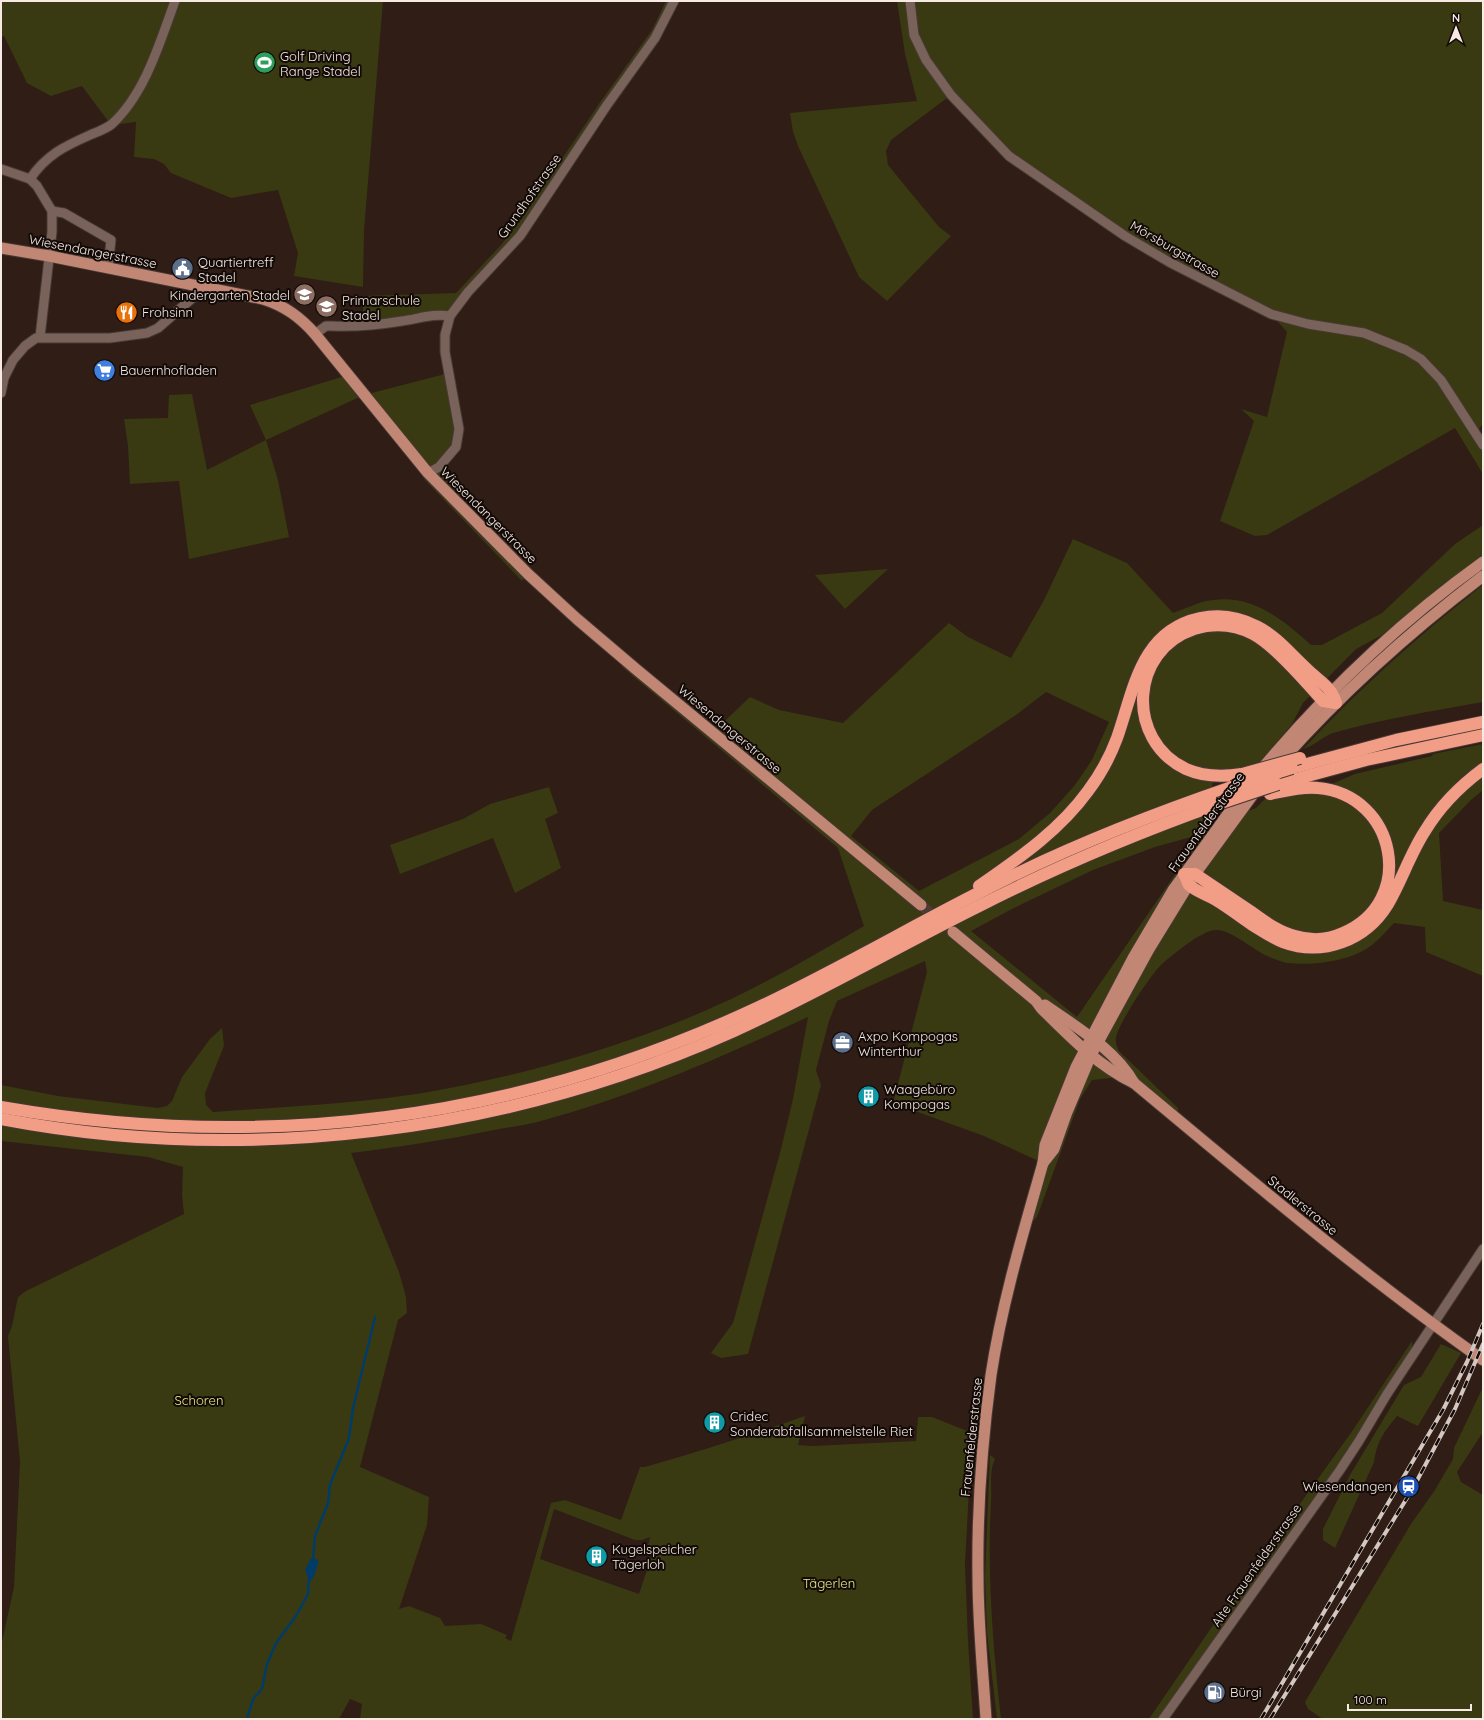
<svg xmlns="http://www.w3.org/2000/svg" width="1484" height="1720" font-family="Quicksand,sans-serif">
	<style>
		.green { fill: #393a12; fill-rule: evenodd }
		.water { fill: #003c67 }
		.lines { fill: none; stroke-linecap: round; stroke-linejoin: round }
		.stream { stroke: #003c67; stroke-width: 2.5 }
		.major-tunnel { stroke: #4d3c35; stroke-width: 11; stroke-dasharray: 11 5.5; stroke-linecap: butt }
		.minor-casing { stroke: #483935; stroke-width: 11 }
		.major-casing { stroke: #483935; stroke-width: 13 }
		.highway-casing { stroke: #483935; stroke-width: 14 }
		.minor { stroke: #786259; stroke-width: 9 }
		.major { stroke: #c18674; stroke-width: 11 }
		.highway { stroke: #f29e86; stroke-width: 12 }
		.rail-casing { stroke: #d4c6c1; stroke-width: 4 }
		.rail { stroke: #120a07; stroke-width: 2.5; stroke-dasharray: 8; stroke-linecap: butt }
		.highway-bridge-casing { stroke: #483935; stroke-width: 14; stroke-linecap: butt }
		.highway-bridge { stroke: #f29e86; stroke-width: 12 }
		.labels { text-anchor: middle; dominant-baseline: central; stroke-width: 4; stroke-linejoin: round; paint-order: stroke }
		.poi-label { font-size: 13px; fill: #f7eae5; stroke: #120a07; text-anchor: start }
		.street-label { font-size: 13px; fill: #f7eae5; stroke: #120a07 }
		.park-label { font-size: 13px; fill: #e8eb86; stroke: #120a07 }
	</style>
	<rect width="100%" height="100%" fill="#2f1d16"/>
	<g class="green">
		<polygon points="1,1 383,1 364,230 363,287 294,276 298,253 278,190 231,198 171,173 164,164 154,159 134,157 136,122 111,125 82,86 51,96 27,83 4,36 1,37"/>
		<polygon points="666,1 674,1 520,236 450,316 363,326 363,296 456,293 501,245 520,221 601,101 652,30"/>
		<polygon points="897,1 1483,1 1483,423 1476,434 1483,445 1483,474 1455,428 1267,535 1255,536 1220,521 1254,421 1241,409 1267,417 1287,332 1271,314 1169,262 1009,156 951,95 891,140 886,151 888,165 939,227 951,236 887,301 859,277 798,146 793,132 790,113 917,101 905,54"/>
		<polygon points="449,373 456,408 456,447 439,467 460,495 456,500 528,574 522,581 424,479 428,473 364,395 266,440 278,480 289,537 189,559 179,481 130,484 128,446 124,419 168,418 169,395 192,394 207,470 266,440 250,405 348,375 364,395"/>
		<path d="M1483 525V556L1448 581 1382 635 1356 649 1303 703 1292 724 1251 772 1213 780 1206 823 1191 837 1155 847 1093 870 1012 909 971 931 1077 1017 1209 825 1256 808 1270 794 1334 790V783L1355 774 1432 756 1433 754 1483 744V769L1461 794 1483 776V790L1472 799 1439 833 1443 901 1483 910V976L1426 952 1425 927 1394 923C1387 930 1380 939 1372 945 1352 961 1313 966 1288 963 1281 962 1272 958 1265 955 1253 949 1230 930 1217 930 1203 929 1174 954 1163 963 1151 974 1120 1021 1116 1037 1115 1042 1117 1047 1119 1051L1178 1108V1114L1120 1077 1092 1080 1080 1099 1037 1217 1023 1232 1043 1163 984 1136 893 1103 927 972 925 961 837 1001 829 1021 816 1070 821 1085 748 1354 721 1358 711 1353 733 1323 781 1149 793 1099 808 1017C722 1057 634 1096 541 1121 526 1125 510 1127 494 1130 446 1140 399 1147 351 1153L399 1272 406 1297 407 1313 398 1320 360 1467 429 1497 427 1525 399 1609 409 1606 440 1618 445 1626 481 1624 507 1635 505 1638 511 1641 551 1503 565 1500 621 1520 640 1467H645C699 1451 752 1435 805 1416L798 1445 813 1446 916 1441 918 1417H932L972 1433 965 1564 968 1641 973 1719H360L362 1704 350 1699 339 1719H1V1646L14 1587 20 1462 8 1336 12 1326 18 1297 26 1291 184 1214 182 1195 183 1167 148 1157 1 1141V1085L58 1096 158 1108 167 1106 172 1101 182 1077 210 1039 222 1028 224 1046 205 1093 206 1105 213 1112C283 1107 353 1104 423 1093 517 1077 612 1050 700 1013 757 989 811 957 864 926L838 848 621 666 637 670 713 732 750 697 779 710 843 723 949 623 968 637 1011 658 1043 602 1073 539 1127 563 1173 613C1183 609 1193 605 1202 602 1248 591 1279 616 1311 645H1322L1382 613 1455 544ZM1046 692 1109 722 1092 760 1075 785 1050 813 1019 839 919 891 851 836 872 810 1016 715ZM554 1509 635 1540H642L650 1537 648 1546 653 1552 639 1594 540 1559Z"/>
		<polygon points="888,569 845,609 815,575"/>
		<path d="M1483 585V702C1433 711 1382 719 1333 733 1322 737 1314 746 1303 749 1360 688 1418 636 1483 585Z"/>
		<polygon points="549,787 558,813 545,819 561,868 515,893 493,838 400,874 390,845 463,819 490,804"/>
		<polygon points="1412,1341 1412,1346 1406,1365 1359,1441 1163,1719 1149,1719 1220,1615 1353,1430"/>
		<path d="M1441 1344 1461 1353 1418 1426 1397 1416C1384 1432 1377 1441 1374 1462L1335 1548 1323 1540V1529L1350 1475 1404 1385 1421 1377Z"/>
		<polygon points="1483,1387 1483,1432 1457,1472 1461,1482 1483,1495 1483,1719 1323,1719 1308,1709 1305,1702 1411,1524 1435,1490 1453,1459 1454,1448"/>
		<path d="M990 1455 995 1459C989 1470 992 1488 991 1501 987 1574 993 1646 1001 1719H997L987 1632 985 1577Z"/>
	</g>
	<path class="water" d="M311 1558 318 1560C318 1565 315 1575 312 1580H309L305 1570Z"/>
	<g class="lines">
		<g class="stream">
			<polyline points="313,1560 315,1536 328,1503 330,1485 349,1438 353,1408 375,1317"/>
			<polyline points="247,1719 253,1699 262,1689 267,1664 276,1643 296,1616 308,1594 309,1578"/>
		</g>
		<polyline class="major-tunnel" points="921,905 940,921"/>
		<defs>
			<g id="minor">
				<polyline points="910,1 914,35 926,60 951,95 1009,156 1125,236 1169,262 1271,314 1308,324 1364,333 1406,350 1421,359 1441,380 1483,445"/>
				<polyline points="1,169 30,179 37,186 52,211 52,232 40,337"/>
				<path d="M30 179C46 155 65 146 90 135 97 132 106 129 112 124 145 94 160 42 175 1"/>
				<polyline points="52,211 64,213 111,240 108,268"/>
				<path d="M315 334 326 326H331C355 327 378 325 402 321 418 319 433 313 450 316"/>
				<polyline points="1,393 4,378 13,360 25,346 36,338 110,338 147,333 158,328 205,287"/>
				<polyline points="428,473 439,467 456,447 459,429 445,352 445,335 450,316 468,292 520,236 607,105 655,38 674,1"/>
				<polyline points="1163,1719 1340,1470 1359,1441 1387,1394 1483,1249"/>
			</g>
			<g id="major">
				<path d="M1 248 49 256 263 299C285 306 300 317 315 334L428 473 528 574 577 619 637 670 921 905"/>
				<path d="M1276 767C1338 696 1408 633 1483 576"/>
				<path d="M1260 771C1327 691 1398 623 1483 562"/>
				<path d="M953 932 1036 1001 1041 1008C1069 1036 1098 1066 1134 1083 1248 1178 1361 1274 1483 1360"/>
				<path d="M1045 1005C1076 1027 1115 1049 1134 1083"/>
				<polyline points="1043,1163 1054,1149 1067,1112 1091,1055 1149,949 1195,874 1257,789"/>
				<path d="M986 1719C983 1672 978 1624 978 1577 977 1510 982 1442 991 1375 1002 1303 1023 1233 1043 1163L1045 1145 1076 1067 1133 958 1173 890 1243 793"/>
			</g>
			<g id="highway">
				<polyline points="1292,768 1396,740 1483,722"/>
				<path d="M1242 774C1223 777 1204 777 1186 769 1125 740 1130 650 1194 629 1214 623 1234 624 1253 634 1274 645 1306 682 1323 701L1336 703"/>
				<polyline points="1278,784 1366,760 1483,735"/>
				<path d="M1270 794C1285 791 1302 786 1318 788 1397 795 1417 902 1343 933 1328 940 1311 941 1295 936 1278 932 1264 921 1250 911 1232 899 1213 886 1195 874H1184C1186 877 1187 882 1189 885 1197 892 1208 895 1216 900 1228 907 1239 916 1251 924 1261 930 1272 938 1283 942 1323 957 1366 940 1388 904 1402 880 1410 854 1425 831 1440 806 1460 786 1483 769"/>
				<path d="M979 886C1019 858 1059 831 1088 791 1100 775 1110 757 1117 738 1134 690 1140 631 1200 618 1219 614 1239 617 1256 626 1277 636 1292 656 1309 671 1316 678 1325 683 1331 692 1333 695 1335 699 1336 703"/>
				<path d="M1 1107C265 1153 516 1121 759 1007 844 967 924 919 1008 878 1081 842 1156 813 1232 787"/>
				<path d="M1 1119C247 1166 506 1133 734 1031 818 993 898 946 981 905 1058 866 1137 833 1218 804"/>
			</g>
		</defs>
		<use href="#minor" class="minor-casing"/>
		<use href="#major" class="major-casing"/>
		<use href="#highway" class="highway-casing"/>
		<use href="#minor" class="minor"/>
		<use href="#major" class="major"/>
		<use href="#highway" class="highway"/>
		<defs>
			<g id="rail">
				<polyline points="1261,1719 1443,1410 1467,1362 1483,1324"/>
				<polyline points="1270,1719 1412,1490 1455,1409 1483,1344"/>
			</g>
		</defs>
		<use href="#rail" class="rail-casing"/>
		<use href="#rail" class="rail"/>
		<defs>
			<g id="highway-bridge">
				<polyline points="1242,774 1300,758"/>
				<polyline points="1232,787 1292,768"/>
				<polyline points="1218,804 1278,784"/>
			</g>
		</defs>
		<use href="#highway-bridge" class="highway-bridge-casing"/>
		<use href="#highway-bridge" class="highway-bridge"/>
	</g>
	<defs>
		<symbol id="stadium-disc" viewBox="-11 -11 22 22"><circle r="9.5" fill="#2e9e5b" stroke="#120a07"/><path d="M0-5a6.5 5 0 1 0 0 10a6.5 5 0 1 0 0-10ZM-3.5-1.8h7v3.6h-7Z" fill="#fff"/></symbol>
		<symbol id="civic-disc" viewBox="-11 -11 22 22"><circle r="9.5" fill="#5c6f8a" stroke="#120a07"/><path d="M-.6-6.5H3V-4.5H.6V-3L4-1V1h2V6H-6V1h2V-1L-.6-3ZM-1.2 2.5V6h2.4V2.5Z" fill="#fff"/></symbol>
		<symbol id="school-disc" viewBox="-11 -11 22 22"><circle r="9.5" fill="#8d6e63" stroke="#120a07"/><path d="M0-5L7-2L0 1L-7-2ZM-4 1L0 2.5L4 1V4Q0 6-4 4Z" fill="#fff"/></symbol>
		<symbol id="restaurant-disc" viewBox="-11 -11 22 22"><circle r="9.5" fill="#e8710a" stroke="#120a07"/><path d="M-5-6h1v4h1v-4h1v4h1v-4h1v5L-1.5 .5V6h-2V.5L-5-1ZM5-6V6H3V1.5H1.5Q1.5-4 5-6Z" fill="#fff"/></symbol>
		<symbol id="supermarket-disc" viewBox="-11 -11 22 22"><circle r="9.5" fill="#3f7fe0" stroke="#120a07"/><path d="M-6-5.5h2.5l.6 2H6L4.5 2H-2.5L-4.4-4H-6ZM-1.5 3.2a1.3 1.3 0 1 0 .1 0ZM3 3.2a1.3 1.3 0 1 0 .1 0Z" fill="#fff"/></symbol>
		<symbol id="office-disc" viewBox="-11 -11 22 22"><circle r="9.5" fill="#5c6f8a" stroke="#120a07"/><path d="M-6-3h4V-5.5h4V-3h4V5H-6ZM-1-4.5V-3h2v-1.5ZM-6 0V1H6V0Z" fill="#fff"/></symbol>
		<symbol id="building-disc" viewBox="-11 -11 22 22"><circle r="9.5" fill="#0f9aa8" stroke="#120a07"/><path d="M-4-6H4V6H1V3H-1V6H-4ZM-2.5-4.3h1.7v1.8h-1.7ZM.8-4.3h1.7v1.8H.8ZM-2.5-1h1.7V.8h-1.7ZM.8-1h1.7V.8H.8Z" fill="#fff"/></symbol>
		<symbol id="station-disc" viewBox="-11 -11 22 22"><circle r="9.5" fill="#1a4fb4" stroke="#120a07"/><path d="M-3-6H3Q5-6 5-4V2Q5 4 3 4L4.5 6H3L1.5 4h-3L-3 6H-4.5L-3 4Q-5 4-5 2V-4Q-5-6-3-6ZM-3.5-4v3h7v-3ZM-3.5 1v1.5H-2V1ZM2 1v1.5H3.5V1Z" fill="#fff"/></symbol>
		<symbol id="fuel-disc" viewBox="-11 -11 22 22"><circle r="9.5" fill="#5c6f8a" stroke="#120a07"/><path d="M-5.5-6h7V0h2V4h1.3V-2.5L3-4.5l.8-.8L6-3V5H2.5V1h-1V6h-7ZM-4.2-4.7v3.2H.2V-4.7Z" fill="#fff"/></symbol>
	</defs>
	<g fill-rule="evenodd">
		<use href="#stadium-disc" x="252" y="50" width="25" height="25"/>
		<use href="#civic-disc" x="170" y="256" width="25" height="25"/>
		<use href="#school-disc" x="292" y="282" width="25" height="25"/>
		<use href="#school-disc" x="314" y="294" width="25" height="25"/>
		<use href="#restaurant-disc" x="114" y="300" width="25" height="25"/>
		<use href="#supermarket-disc" x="92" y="358" width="25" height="25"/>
		<use href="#office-disc" x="830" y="1030" width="25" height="25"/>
		<use href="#building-disc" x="856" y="1084" width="25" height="25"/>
		<use href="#building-disc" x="702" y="1410" width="25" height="25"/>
		<use href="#station-disc" x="1396" y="1474" width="25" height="25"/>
		<use href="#building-disc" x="584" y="1544" width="25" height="25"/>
		<use href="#fuel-disc" x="1202" y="1680" width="25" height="25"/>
	</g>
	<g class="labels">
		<g class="poi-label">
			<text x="280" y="56">Golf Driving<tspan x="280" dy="15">Range Stadel</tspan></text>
			<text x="198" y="262">Quartiertreff<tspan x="198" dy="15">Stadel</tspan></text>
			<text x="290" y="295" text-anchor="end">Kindergarten Stadel</text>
			<text x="342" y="300">Primarschule<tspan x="342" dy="15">Stadel</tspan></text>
			<text x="142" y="312">Frohsinn</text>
			<text x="120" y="370">Bauernhofladen</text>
			<text x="858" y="1036">Axpo Kompogas<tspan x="858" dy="15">Winterthur</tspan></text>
			<text x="884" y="1089">Waagebüro<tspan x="884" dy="15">Kompogas</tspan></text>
			<text x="730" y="1416">Cridec<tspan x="730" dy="15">Sonderabfallsammelstelle Riet</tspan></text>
			<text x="1392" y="1486" text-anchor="end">Wiesendangen</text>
			<text x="612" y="1549">Kugelspeicher<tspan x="612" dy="15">Tägerloh</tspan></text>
			<text x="1230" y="1692">Bürgi</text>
		</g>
		<g class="street-label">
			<text transform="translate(529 196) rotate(-55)">Grundhofstrasse</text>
			<text transform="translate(1175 249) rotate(30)">Mörsburgstrasse</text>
			<text transform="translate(93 251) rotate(11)">Wiesendangerstrasse</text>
			<text transform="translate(489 515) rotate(45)">Wiesendangerstrasse</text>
			<text transform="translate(730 729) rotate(40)">Wiesendangerstrasse</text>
			<text transform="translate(1206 822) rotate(-54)">Frauenfelderstrasse</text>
			<text transform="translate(1303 1205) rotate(39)">Stadlerstrasse</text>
			<text transform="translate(971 1437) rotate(-84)">Frauenfelderstrasse</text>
			<text transform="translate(1256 1565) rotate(-55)">Alte Frauenfelderstrasse</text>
		</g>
		<g class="park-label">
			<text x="199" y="1400">Schoren</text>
			<text x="829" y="1583">Tägerlen</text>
		</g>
	</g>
	<rect width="1484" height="1720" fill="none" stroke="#f7eae5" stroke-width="4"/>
	<g transform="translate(1456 28)" stroke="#120a07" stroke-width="3" paint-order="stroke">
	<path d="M0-3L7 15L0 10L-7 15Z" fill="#f7eae5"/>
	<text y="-6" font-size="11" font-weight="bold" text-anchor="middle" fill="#f7eae5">N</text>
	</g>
	<path d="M1348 1704v6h123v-6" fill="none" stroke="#f7eae5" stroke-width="2"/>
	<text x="1354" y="1704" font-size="12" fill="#f7eae5" stroke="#120a07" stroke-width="3" paint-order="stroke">100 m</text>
</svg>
